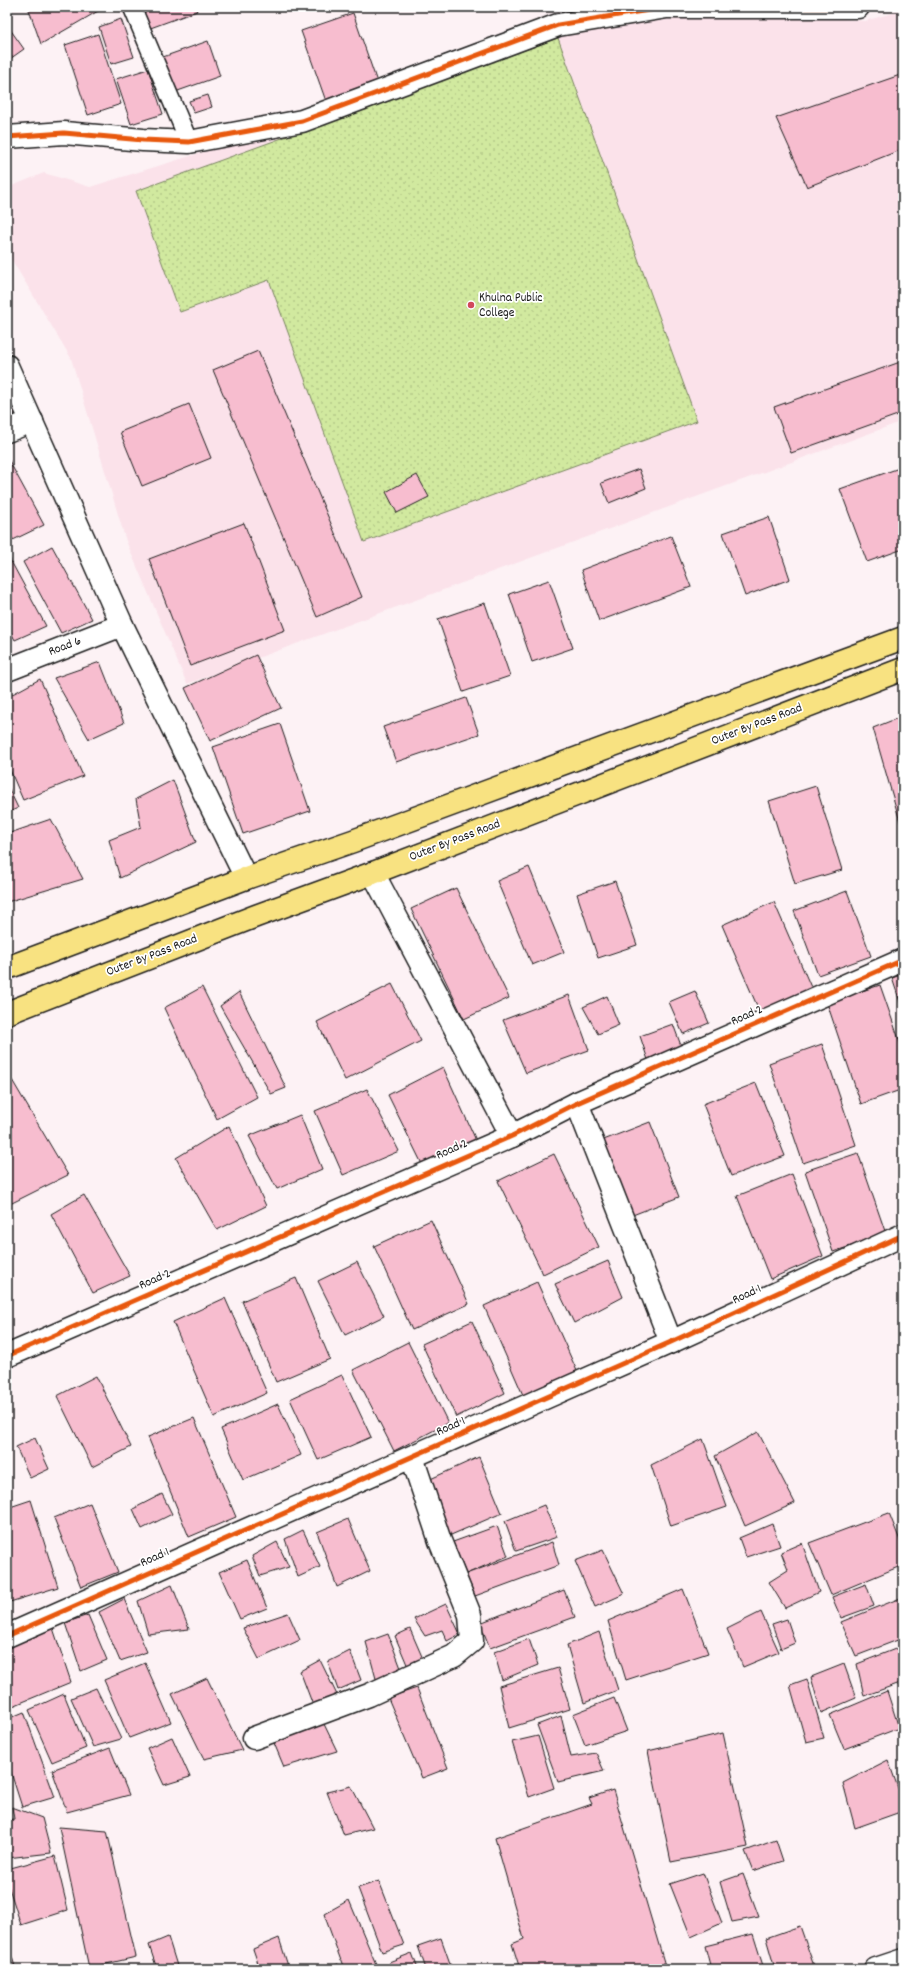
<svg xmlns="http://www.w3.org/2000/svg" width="910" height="1976" font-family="Dekko,sans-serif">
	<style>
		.built { fill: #fbe2ea }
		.green { fill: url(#green-dots); stroke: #76825e }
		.building { fill: #f7bdcf; stroke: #1c1c1c }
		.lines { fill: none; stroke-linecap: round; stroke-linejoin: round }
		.service-casing { stroke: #1c1c1c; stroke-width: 20 }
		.minor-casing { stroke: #1c1c1c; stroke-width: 25 }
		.primary-casing { stroke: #1c1c1c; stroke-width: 25 }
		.service { stroke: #fff; stroke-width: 17 }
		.minor { stroke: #fff; stroke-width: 22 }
		.primary { stroke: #f8e281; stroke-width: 22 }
		.cycleway-casing { stroke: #fff; stroke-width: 8 }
		.cycleway { stroke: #e8590c; stroke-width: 5 }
		.poi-dot { fill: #d1495b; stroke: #fff; stroke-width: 1.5 }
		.labels { text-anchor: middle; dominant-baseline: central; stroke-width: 3.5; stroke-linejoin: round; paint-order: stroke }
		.poi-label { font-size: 13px; fill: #1c1c1c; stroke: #fff; text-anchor: start }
		.street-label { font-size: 13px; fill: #1c1c1c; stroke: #fff }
	</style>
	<defs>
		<pattern id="green-dots" width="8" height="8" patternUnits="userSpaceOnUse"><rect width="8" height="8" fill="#d1e99f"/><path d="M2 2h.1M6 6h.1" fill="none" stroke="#b3c788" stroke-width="1.8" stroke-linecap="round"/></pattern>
	</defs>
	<rect width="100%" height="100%" fill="#fdf2f5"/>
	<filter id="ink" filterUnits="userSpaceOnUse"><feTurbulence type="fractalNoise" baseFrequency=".025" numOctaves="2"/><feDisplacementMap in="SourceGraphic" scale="8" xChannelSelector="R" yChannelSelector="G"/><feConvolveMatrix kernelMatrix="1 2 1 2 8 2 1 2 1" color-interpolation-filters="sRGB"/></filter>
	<g filter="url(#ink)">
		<polygon class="built" points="722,7 865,21 903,10 903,421 187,684 126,541 71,358 7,252 7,188 44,173 90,187 314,118 518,40"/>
		<polygon class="green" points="558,38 697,421 364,542 269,280 180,312 136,191"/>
		<g class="building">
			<polygon points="28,7 105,7 41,44"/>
			<polygon points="146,7 195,7 197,11 145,30 138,10"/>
			<polygon points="330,7 343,7 331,11"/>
			<polygon points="353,13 378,85 327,104 301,31"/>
			<polygon points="121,19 134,57 111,64 99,27"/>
			<polygon points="7,25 24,49 7,61"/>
			<polygon points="98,34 121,104 88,115 65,45"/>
			<polygon points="208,41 220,76 175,92 163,57"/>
			<polygon points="148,69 163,114 131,124 116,79"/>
			<polygon points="903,74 903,149 807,187 776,118"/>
			<polygon points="208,95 212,107 194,113 189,101"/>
			<polygon points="258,351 362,597 317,617 213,370"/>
			<polygon points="903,361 903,413 791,453 774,407"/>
			<polygon points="7,394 15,414 7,416"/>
			<polygon points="189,404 211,458 142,486 120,432"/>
			<polygon points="7,457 44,525 13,540 7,528"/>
			<polygon points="902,467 903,549 867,562 840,489"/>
			<polygon points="639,469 646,488 609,503 601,483"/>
			<polygon points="417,475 429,497 397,513 386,492"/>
			<polygon points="769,517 790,579 745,596 723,533"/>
			<polygon points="244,523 285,630 190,666 149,559"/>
			<polygon points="671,536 691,587 599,621 581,570"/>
			<polygon points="52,546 92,619 61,633 23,562"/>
			<polygon points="7,554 46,626 15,640 7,625"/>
			<polygon points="549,580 573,648 532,662 509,594"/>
			<polygon points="485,603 510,676 463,692 438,619"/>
			<polygon points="256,655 281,708 210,741 185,688"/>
			<polygon points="100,662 124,723 89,739 54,678"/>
			<polygon points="40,679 83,776 23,800 7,763 7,697"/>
			<polygon points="466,698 479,734 396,762 383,727"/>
			<polygon points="903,716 903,832 873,728"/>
			<polygon points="280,724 310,811 243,834 213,747"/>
			<polygon points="173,780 196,842 120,878 109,840 141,827 136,799"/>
			<polygon points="7,785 18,808 7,813"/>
			<polygon points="816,786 842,870 795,884 769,801"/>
			<polygon points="51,819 83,879 7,902 7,834"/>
			<polygon points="529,867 564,952 532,965 497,881"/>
			<polygon points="615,881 637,945 598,958 577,894"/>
			<polygon points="456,888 509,998 464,1019 411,909"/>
			<polygon points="847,891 871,956 818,975 794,911"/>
			<polygon points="774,902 820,1008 768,1031 722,925"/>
			<polygon points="903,974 903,1011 892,978"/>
			<polygon points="392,984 421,1041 345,1080 317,1022"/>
			<polygon points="880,985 903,1051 903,1089 861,1104 827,1003"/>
			<polygon points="202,987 257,1097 217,1119 164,1008"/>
			<polygon points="695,991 709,1023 683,1034 669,1002"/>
			<polygon points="239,992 286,1088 271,1094 220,1006"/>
			<polygon points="569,995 589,1050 526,1073 503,1020"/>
			<polygon points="607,996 619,1025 598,1034 583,1007"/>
			<polygon points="673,1024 683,1051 652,1072 640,1036"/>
			<polygon points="822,1044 856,1145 803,1163 769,1063"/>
			<polygon points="443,1067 479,1147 425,1170 388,1095"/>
			<polygon points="12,1080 68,1175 10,1204 7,1198 7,1083"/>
			<polygon points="756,1083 785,1156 731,1176 703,1104"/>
			<polygon points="367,1089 399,1151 343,1175 315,1111"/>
			<polygon points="300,1115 322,1169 277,1189 249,1136"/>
			<polygon points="650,1122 679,1197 630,1216 601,1141"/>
			<polygon points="229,1126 266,1206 217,1230 176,1158"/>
			<polygon points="858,1153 886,1234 833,1252 805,1171"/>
			<polygon points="554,1154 599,1247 543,1274 498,1181"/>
			<polygon points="792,1174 823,1256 770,1279 737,1196"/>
			<polygon points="84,1195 130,1276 93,1293 51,1214"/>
			<polygon points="431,1220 469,1304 412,1330 374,1246"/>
			<polygon points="608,1261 623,1297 574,1323 555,1284"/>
			<polygon points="357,1262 384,1316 345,1335 318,1281"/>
			<polygon points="296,1278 330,1359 276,1382 242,1301"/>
			<polygon points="537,1282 577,1371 523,1395 484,1306"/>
			<polygon points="225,1298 267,1393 214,1417 173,1322"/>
			<polygon points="472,1321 505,1393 456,1417 422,1344"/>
			<polygon points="408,1342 448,1423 394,1451 353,1370"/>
			<polygon points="342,1375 371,1437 318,1460 290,1399"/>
			<polygon points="96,1376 131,1447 92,1467 57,1396"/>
			<polygon points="278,1404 301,1455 243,1480 221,1429"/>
			<polygon points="194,1418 236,1517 189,1537 148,1437"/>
			<polygon points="758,1432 795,1503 745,1526 715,1456"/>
			<polygon points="35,1438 49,1469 30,1478 16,1447"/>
			<polygon points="703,1439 727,1507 671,1526 651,1465"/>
			<polygon points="479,1457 502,1513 444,1538 426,1481"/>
			<polygon points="162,1494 172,1514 142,1529 133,1509"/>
			<polygon points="31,1500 58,1587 10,1602 7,1592 7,1508"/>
			<polygon points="90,1503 118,1572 81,1587 54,1518"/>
			<polygon points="544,1505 557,1537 516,1551 505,1521"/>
			<polygon points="889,1513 903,1548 903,1565 831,1595 809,1543"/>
			<polygon points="348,1519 370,1571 337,1587 317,1532"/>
			<polygon points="772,1524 780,1546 746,1557 739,1538"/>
			<polygon points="497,1526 508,1556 466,1574 453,1542"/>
			<polygon points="303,1530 320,1567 298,1577 285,1539"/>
			<polygon points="277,1542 289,1567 260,1576 252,1556"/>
			<polygon points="552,1542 559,1565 475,1596 466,1574"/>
			<polygon points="802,1543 819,1592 785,1608 769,1582 788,1570 781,1552"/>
			<polygon points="603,1550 624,1594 595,1607 575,1561"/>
			<polygon points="247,1560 267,1608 240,1619 219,1572"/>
			<polygon points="866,1584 874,1606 841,1618 832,1597"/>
			<polygon points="172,1585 189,1629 148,1634 138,1601"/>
			<polygon points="683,1589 708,1653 626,1680 608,1621"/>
			<polygon points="564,1590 575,1617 490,1648 480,1623"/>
			<polygon points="903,1597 903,1638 856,1656 841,1622"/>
			<polygon points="124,1599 147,1652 120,1661 99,1612"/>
			<polygon points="446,1604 460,1634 447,1641 442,1630 425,1636 414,1619"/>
			<polygon points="761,1612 779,1652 743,1667 727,1629"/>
			<polygon points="288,1613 300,1640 259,1659 243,1628"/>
			<polygon points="88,1615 107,1660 81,1671 65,1623"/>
			<polygon points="787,1619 795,1643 781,1649 772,1624"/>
			<polygon points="52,1625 71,1682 8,1708 7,1643"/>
			<polygon points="410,1629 427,1668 411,1674 395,1636"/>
			<polygon points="599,1632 618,1690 584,1703 567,1645"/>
			<polygon points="388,1634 404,1676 378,1686 366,1642"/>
			<polygon points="529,1639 538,1665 502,1680 494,1652"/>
			<polygon points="903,1646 903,1682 864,1696 857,1664"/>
			<polygon points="350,1651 361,1680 338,1690 328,1662"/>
			<polygon points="320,1660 338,1697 314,1708 300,1671"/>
			<polygon points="145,1663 171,1722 129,1738 104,1680"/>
			<polygon points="844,1664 856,1698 821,1713 811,1677"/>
			<polygon points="558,1668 570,1709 509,1728 499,1686"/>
			<polygon points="207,1678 242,1750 204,1759 172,1694"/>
			<polygon points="807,1679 824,1738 806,1742 790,1685"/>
			<polygon points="96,1688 121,1739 93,1747 71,1698"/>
			<polygon points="417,1688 448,1768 422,1778 388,1698"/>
			<polygon points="887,1691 899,1728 844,1749 830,1715"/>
			<polygon points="64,1694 86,1748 52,1762 29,1710"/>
			<polygon points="614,1698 627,1731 585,1745 573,1714"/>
			<polygon points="24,1712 55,1797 22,1807 7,1760 7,1719"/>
			<polygon points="561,1716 571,1757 596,1753 604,1771 558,1782 537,1725"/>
			<polygon points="323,1722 337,1751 284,1767 274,1743"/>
			<polygon points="723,1733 748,1847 671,1862 648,1751"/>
			<polygon points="538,1736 554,1788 529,1797 512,1742"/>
			<polygon points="172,1737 190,1777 164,1785 147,1748"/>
			<polygon points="110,1748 129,1795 67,1812 52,1770"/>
			<polygon points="888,1760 903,1802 903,1811 855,1828 843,1783"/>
			<polygon points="351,1786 373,1828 344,1835 327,1792"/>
			<polygon points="613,1790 666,1969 520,1969 512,1944 524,1939 495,1838 592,1804 589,1798"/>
			<polygon points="12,1807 42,1818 51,1853 7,1858 7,1820 14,1819"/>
			<polygon points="59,1827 107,1831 136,1957 89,1968"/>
			<polygon points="776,1840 783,1861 753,1871 745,1851"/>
			<polygon points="55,1856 68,1910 21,1925 7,1882 7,1869"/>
			<polygon points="703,1873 722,1923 691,1937 670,1884"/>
			<polygon points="743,1874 759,1917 732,1922 720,1882"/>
			<polygon points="379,1881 404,1945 382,1952 358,1888"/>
			<polygon points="903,1897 903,1908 900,1898"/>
			<polygon points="349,1900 378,1969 344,1969 324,1914"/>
			<polygon points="800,1926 815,1969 775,1969 766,1938"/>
			<polygon points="753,1934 764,1969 711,1969 705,1946"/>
			<polygon points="168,1937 178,1969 157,1969 149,1945"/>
			<polygon points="279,1938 289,1969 260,1969 253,1949"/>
			<polygon points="441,1938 452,1969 426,1969 418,1946"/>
			<polygon points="7,1943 16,1969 7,1969"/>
			<polygon points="412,1953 418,1969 391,1969 389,1962"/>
			<polygon points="338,1964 340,1969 325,1969"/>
		</g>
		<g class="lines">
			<defs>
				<polyline id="service" points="132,7 189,142"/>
				<g id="minor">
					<polyline points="7,137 64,133 143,140 189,142 302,121 558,25 667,7 858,7"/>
					<polyline points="7,366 122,625 246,878"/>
					<polyline points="7,431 32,421"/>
					<polyline points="7,670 122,625"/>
					<polyline points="373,873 512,1136"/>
					<polyline points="577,1103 671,1342"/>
					<polyline points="7,1356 512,1136 577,1103 903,960"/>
					<polyline points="7,1636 671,1342 903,1235"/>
					<polyline points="254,1738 369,1695 454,1656 472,1641 470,1615 440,1541 412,1457"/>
					<polyline points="876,1969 903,1960"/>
				</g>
				<g id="primary">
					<polyline points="7,968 246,878 353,841 903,638"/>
					<polyline points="7,1013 256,916 373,873 903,669"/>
				</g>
			</defs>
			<use href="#service" class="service-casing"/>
			<use href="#minor" class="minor-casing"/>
			<use href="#primary" class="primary-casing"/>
			<use href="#service" class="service"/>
			<use href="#minor" class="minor"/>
			<use href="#primary" class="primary"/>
			<defs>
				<g id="cycleway">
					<polyline points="7,137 64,133 143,140 189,142 302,121 558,25 667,7 858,7"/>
					<polyline points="7,1356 512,1136 577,1103 903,960"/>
					<polyline points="7,1636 671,1342 903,1235"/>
				</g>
			</defs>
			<use href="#cycleway" class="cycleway-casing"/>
			<use href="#cycleway" class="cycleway"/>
		</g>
	</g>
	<circle class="poi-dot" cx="471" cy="305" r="4"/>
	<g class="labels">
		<g class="poi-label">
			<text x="479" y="298">Khulna Public<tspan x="479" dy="15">College</tspan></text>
		</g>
		<g class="street-label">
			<text transform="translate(65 647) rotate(-21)">Road 6</text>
			<text transform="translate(757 725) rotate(-21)">Outer By Pass Road</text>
			<text transform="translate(455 841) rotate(-21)">Outer By Pass Road</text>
			<text transform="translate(152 956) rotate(-21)">Outer By Pass Road</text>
			<text transform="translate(747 1016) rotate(-24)">Road 2</text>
			<text transform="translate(452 1150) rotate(-24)">Road 2</text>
			<text transform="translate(155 1280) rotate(-24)">Road 2</text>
			<text transform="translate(747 1295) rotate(-25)">Road 1</text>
			<text transform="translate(451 1427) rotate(-24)">Road 1</text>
			<text transform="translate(155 1558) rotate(-24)">Road 1</text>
		</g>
	</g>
	<rect width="910" height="1976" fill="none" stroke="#fff" stroke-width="24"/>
	<rect x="12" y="12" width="886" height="1952" fill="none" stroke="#1c1c1c" stroke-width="1.5" filter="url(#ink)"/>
</svg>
